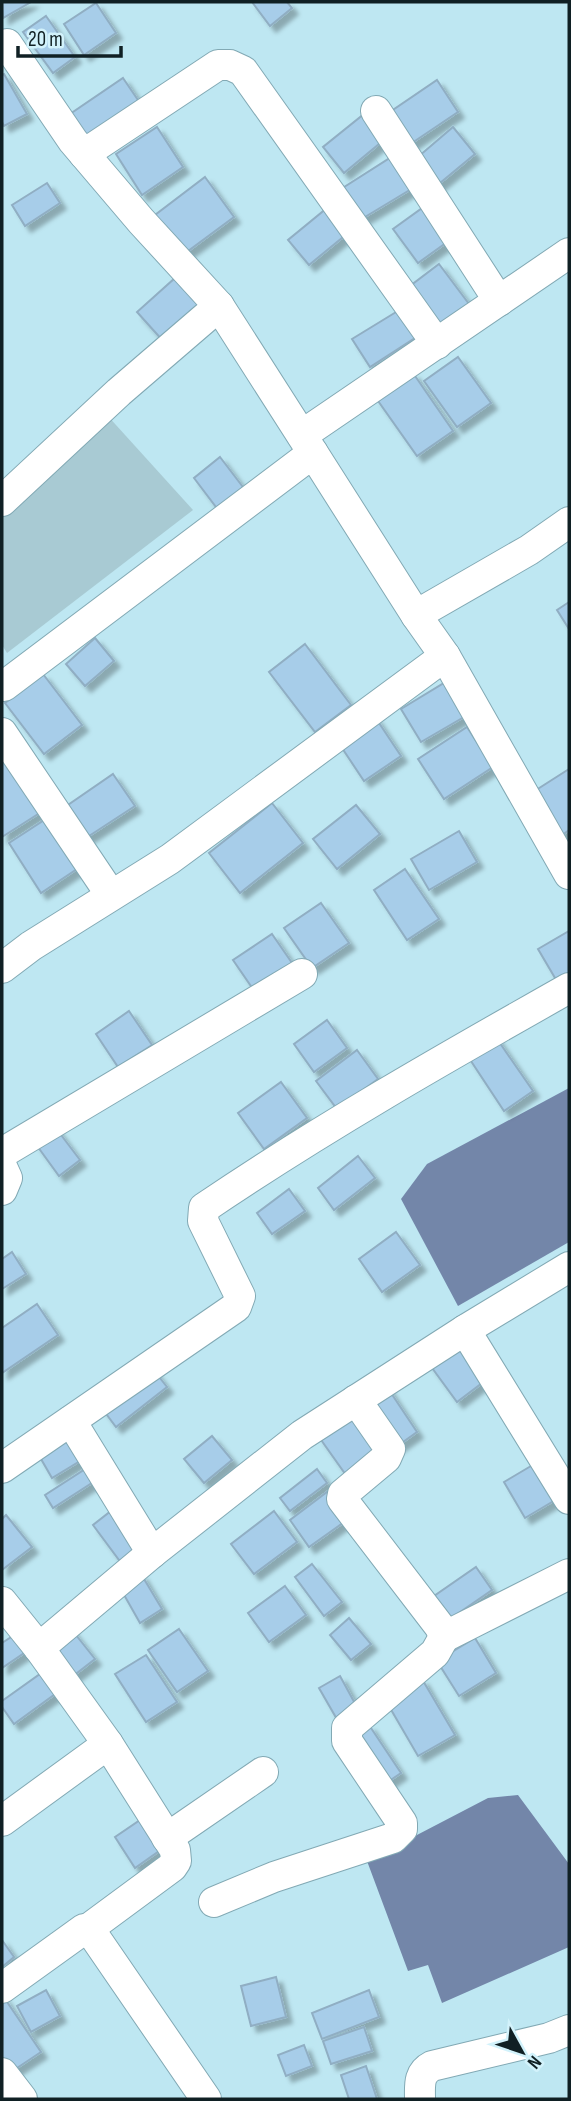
<svg xmlns="http://www.w3.org/2000/svg" width="571" height="2101" font-family="'Sofia Sans Condensed',sans-serif">
	<style>
		.green { fill: #a8cad3 }
		.water { fill: #7386a9 }
		.building { fill: #a7cde9; stroke: #90aec3; stroke-width: 2; filter: url(#shadow) }
		.lines { fill: none; stroke-linecap: round; stroke-linejoin: round }
		.street-casing { stroke: #82a9b4; stroke-width: 32 }
		.street { stroke: #fff; stroke-width: 30 }
	</style>
	<defs>
		<filter id="shadow"><feDropShadow dx="6" dy="6" stdDeviation="2" flood-color="#0004"/></filter>
	</defs>
	<rect width="100%" height="100%" fill="#bee7f2"/>
	<polygon class="green" points="106,414 193,510 7,653 2,645 2,517"/>
	<g class="water">
		<polygon points="569,1088 569,1242 458,1306 401,1199 427,1164"/>
		<polygon points="518,1795 569,1864 569,1947 442,2003 428,1965 408,1971 367,1861 488,1798"/>
	</g>
	<g class="building">
		<polygon points="2,2 31,2 3,18"/>
		<polygon points="252,2 287,2 292,8 270,26"/>
		<polygon points="96,3 116,33 84,55 64,24"/>
		<polygon points="46,16 75,57 53,73 23,32"/>
		<polygon points="4,74 27,114 4,126 2,122 2,75"/>
		<polygon points="123,78 142,106 89,141 70,114"/>
		<polygon points="437,80 458,112 406,147 384,116"/>
		<polygon points="364,114 385,139 344,173 323,147"/>
		<polygon points="157,127 183,167 142,195 116,154"/>
		<polygon points="453,127 475,154 434,188 412,162"/>
		<polygon points="393,156 413,188 360,220 341,189"/>
		<polygon points="205,177 234,217 184,254 155,215"/>
		<polygon points="47,183 60,203 25,226 12,205"/>
		<polygon points="425,206 450,240 418,263 393,229"/>
		<polygon points="327,208 348,233 309,265 288,240"/>
		<polygon points="439,264 469,304 440,326 410,286"/>
		<polygon points="175,278 203,308 164,342 137,312"/>
		<polygon points="401,309 418,336 370,367 352,339"/>
		<polygon points="458,357 491,403 457,427 424,381"/>
		<polygon points="413,373 453,431 417,456 376,398"/>
		<polygon points="220,457 249,495 222,515 194,478"/>
		<polygon points="569,602 569,629 557,610"/>
		<polygon points="95,638 114,661 85,686 66,664"/>
		<polygon points="305,644 351,705 315,732 269,672"/>
		<polygon points="43,674 82,725 44,754 5,703"/>
		<polygon points="444,683 464,717 421,742 401,709"/>
		<polygon points="375,717 401,756 364,781 338,742"/>
		<polygon points="467,727 493,767 444,799 418,759"/>
		<polygon points="2,746 46,809 2,837"/>
		<polygon points="569,769 569,830 561,836 533,792"/>
		<polygon points="113,774 135,806 86,838 65,807"/>
		<polygon points="272,803 303,843 240,893 209,853"/>
		<polygon points="356,805 380,834 337,869 313,839"/>
		<polygon points="52,815 83,865 41,893 9,843"/>
		<polygon points="459,831 477,862 429,890 411,859"/>
		<polygon points="405,869 439,919 407,940 374,890"/>
		<polygon points="321,903 349,943 312,968 284,928"/>
		<polygon points="569,931 569,976 558,983 538,949"/>
		<polygon points="272,934 292,963 253,989 233,960"/>
		<polygon points="129,1011 152,1045 118,1067 96,1034"/>
		<polygon points="327,1020 347,1048 314,1072 294,1044"/>
		<polygon points="495,1036 533,1091 504,1111 467,1055"/>
		<polygon points="357,1050 378,1079 337,1109 316,1081"/>
		<polygon points="281,1082 307,1118 264,1149 238,1113"/>
		<polygon points="55,1127 80,1160 59,1176 35,1143"/>
		<polygon points="358,1156 375,1178 334,1210 318,1188"/>
		<polygon points="289,1189 305,1211 272,1234 257,1213"/>
		<polygon points="396,1232 420,1265 382,1292 359,1259"/>
		<polygon points="12,1252 26,1274 2,1289 2,1259"/>
		<polygon points="37,1304 58,1335 2,1373 2,1328"/>
		<polygon points="455,1340 486,1380 457,1402 427,1361"/>
		<polygon points="152,1368 167,1387 116,1427 101,1407"/>
		<polygon points="387,1387 417,1432 396,1447 365,1402"/>
		<polygon points="355,1411 382,1450 346,1475 319,1437"/>
		<polygon points="70,1433 85,1458 52,1478 37,1452"/>
		<polygon points="212,1436 232,1460 204,1483 184,1459"/>
		<polygon points="536,1463 557,1499 525,1518 504,1482"/>
		<polygon points="90,1466 98,1479 53,1508 45,1495"/>
		<polygon points="317,1469 327,1483 290,1511 280,1498"/>
		<polygon points="327,1492 347,1520 309,1547 290,1520"/>
		<polygon points="116,1507 145,1547 122,1564 93,1525"/>
		<polygon points="274,1511 297,1542 254,1574 231,1544"/>
		<polygon points="6,1515 32,1547 2,1570 2,1519"/>
		<polygon points="312,1564 342,1602 324,1616 295,1577"/>
		<polygon points="476,1567 492,1590 450,1619 434,1596"/>
		<polygon points="141,1574 162,1609 140,1623 119,1586"/>
		<polygon points="285,1586 306,1615 269,1642 248,1613"/>
		<polygon points="349,1618 371,1644 351,1660 330,1635"/>
		<polygon points="68,1625 95,1659 68,1680 41,1646"/>
		<polygon points="179,1629 208,1671 177,1692 148,1650"/>
		<polygon points="19,1632 30,1649 2,1668 2,1643"/>
		<polygon points="475,1638 496,1673 459,1696 437,1661"/>
		<polygon points="146,1655 177,1702 146,1722 115,1674"/>
		<polygon points="47,1669 62,1689 14,1724 2,1707 2,1701"/>
		<polygon points="340,1676 358,1709 338,1721 319,1688"/>
		<polygon points="422,1679 455,1735 418,1756 386,1701"/>
		<polygon points="369,1725 401,1773 382,1786 349,1739"/>
		<polygon points="149,1814 169,1844 135,1868 115,1837"/>
		<polygon points="2,1940 14,1957 2,1967"/>
		<polygon points="276,1977 286,2017 251,2026 241,1986"/>
		<polygon points="46,1990 60,2016 31,2032 17,2006"/>
		<polygon points="369,1990 379,2017 322,2039 312,2013"/>
		<polygon points="3,1996 41,2052 11,2072 2,2060"/>
		<polygon points="364,2027 372,2051 331,2064 323,2041"/>
		<polygon points="304,2045 312,2066 286,2076 278,2055"/>
		<polygon points="366,2066 377,2099 349,2099 341,2075"/>
	</g>
	<g class="lines">
		<defs>
			<g id="street">
				<polyline points="7,44 73,141 141,221 219,306 313,453"/>
				<polyline points="376,111 499,301"/>
				<polyline points="84,154 218,65 230,65 243,71 437,344"/>
				<polyline points="302,435 569,253"/>
				<polyline points="2,501 119,392 219,306"/>
				<polyline points="416,615 529,550 569,522"/>
				<polyline points="4,686 313,453 416,615 445,656 569,874"/>
				<polyline points="2,733 111,895"/>
				<polyline points="2,968 31,946 170,859 445,656"/>
				<polyline points="2,1153 302,974"/>
				<polyline points="2,1167 7,1178 2,1190"/>
				<polyline points="465,1330 569,1267"/>
				<polyline points="71,1421 152,1553"/>
				<path d="M2 1468 236 1307 240 1296 203 1221 204 1208C322 1128 445 1058 569 988"/>
				<polyline points="2,1602 39,1648 108,1744 175,1850 176,1861 172,1867 88,1929"/>
				<polyline points="444,1637 569,1574"/>
				<polyline points="39,1648 152,1553 302,1435 465,1330 569,1499"/>
				<polyline points="2,1821 108,1744"/>
				<polyline points="167,1838 263,1772"/>
				<polyline points="214,1902 274,1877 393,1838 402,1829 402,1823 347,1741 347,1728 435,1653 444,1637 440,1627 342,1499 343,1494 386,1458 390,1449 356,1400"/>
				<polyline points="2,1988 84,1929 90,1930 206,2099"/>
				<polyline points="2,2073 22,2099"/>
				<path d="M420 2099C420 2086 418 2073 432 2066L549 2038 569 2030"/>
			</g>
		</defs>
		<use href="#street" class="street-casing"/>
		<use href="#street" class="street"/>
	</g>
	<rect width="571" height="2101" fill="none" stroke="#102024" stroke-width="7"/>
	<g transform="translate(522 2052) rotate(130)" stroke="#d2f2fb" stroke-width="5" paint-order="stroke">
	<path d="M0-5L12 26L0 18L-12 26Z" fill="#102024"/>
	<text y="-10" font-size="19" font-weight="bold" text-anchor="middle" fill="#102024">N</text>
	</g>
	<path d="M18 46v10h103v-10" fill="none" stroke="#102024" stroke-width="3.5"/>
	<text x="28" y="46" font-size="21" fill="#102024" stroke="#d2f2fb" stroke-width="5" paint-order="stroke">20 m</text>
</svg>
